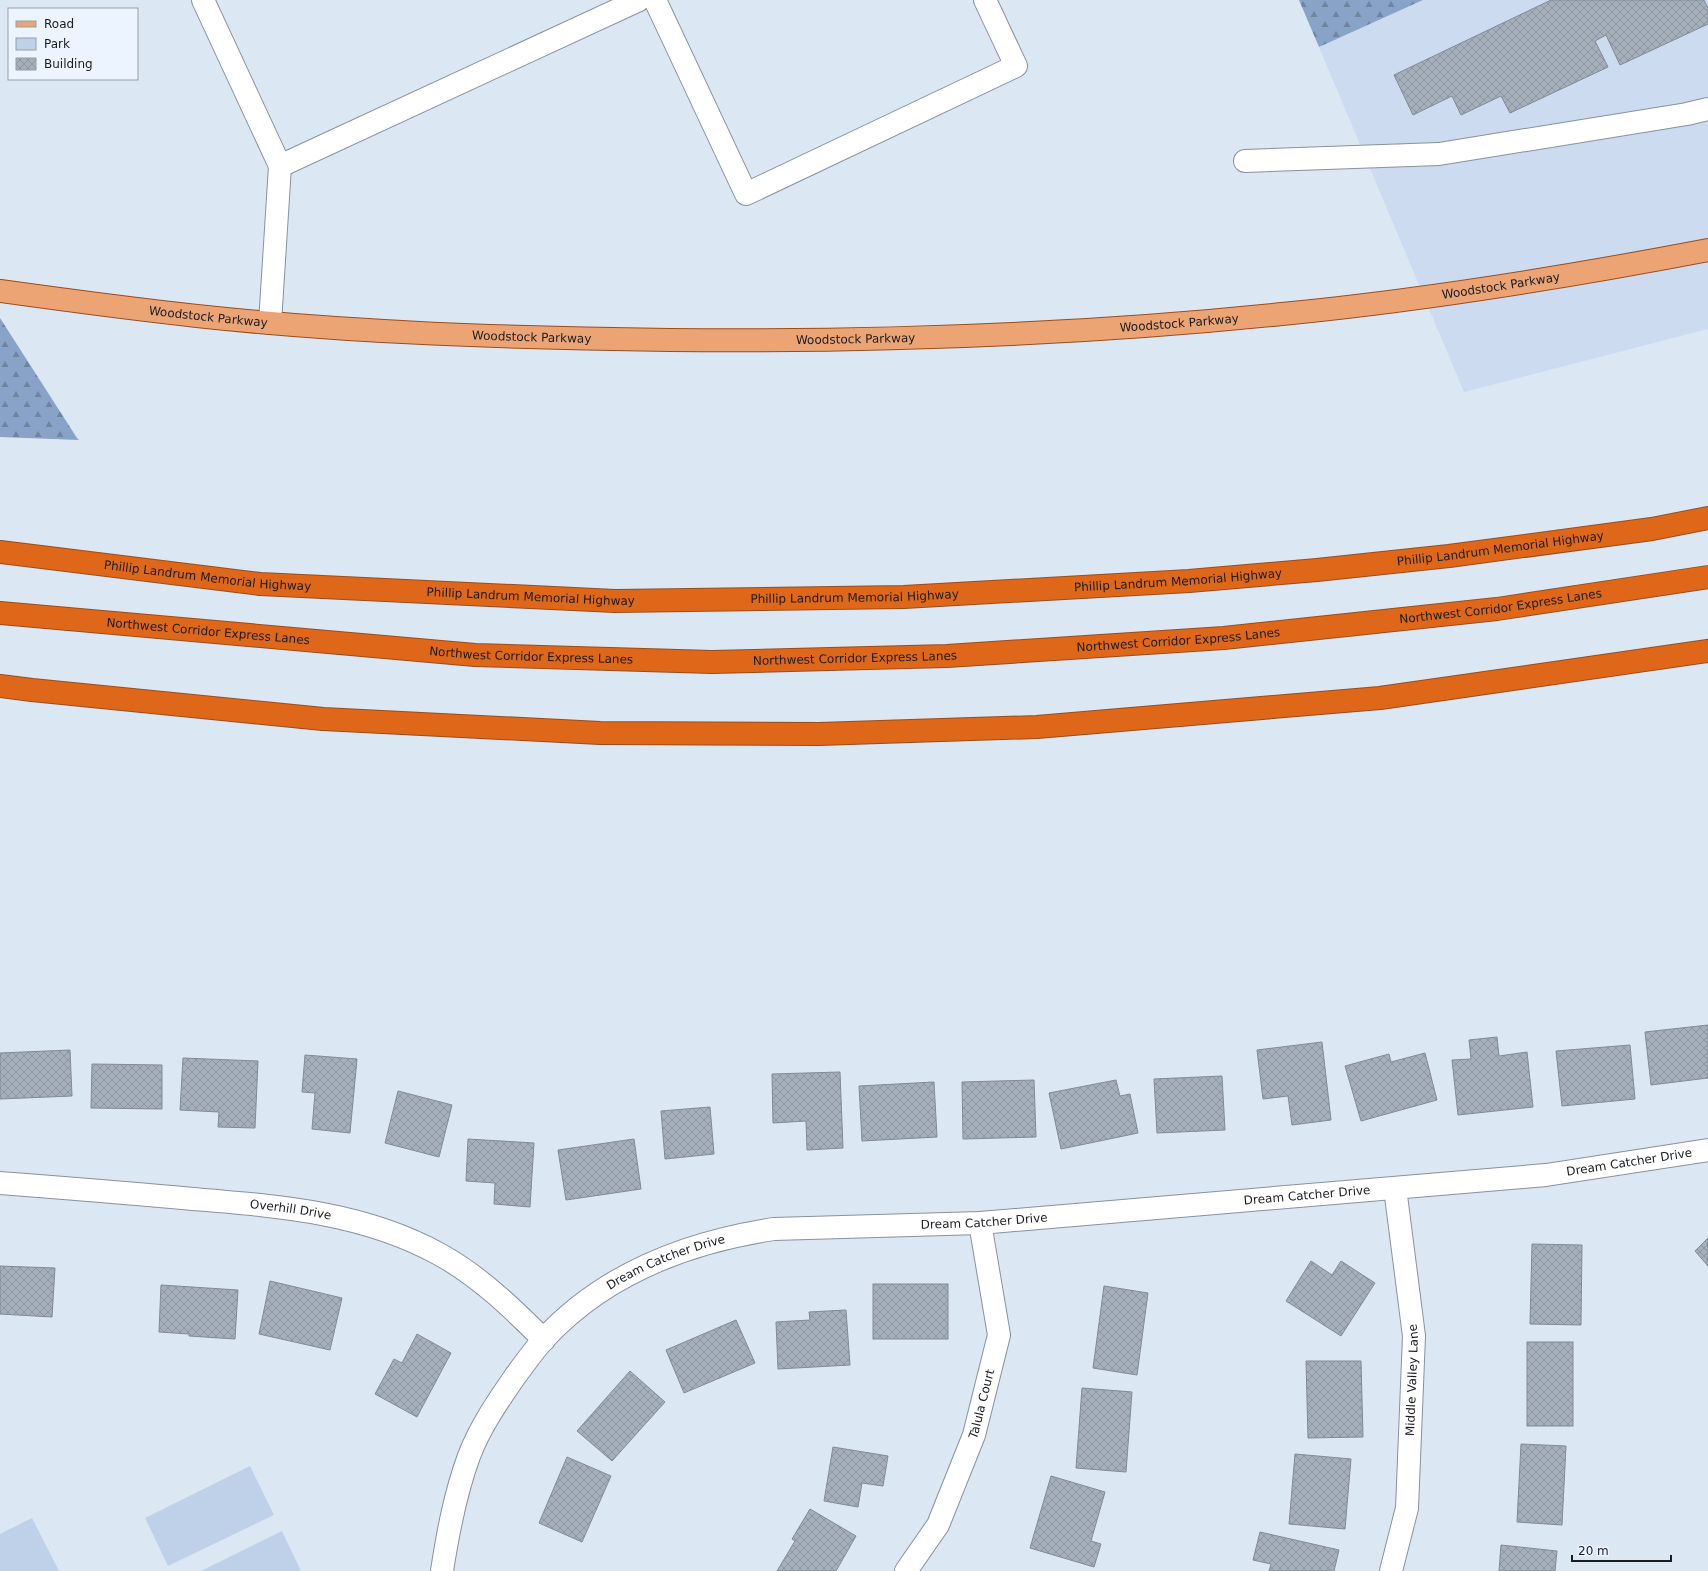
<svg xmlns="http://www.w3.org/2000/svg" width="1708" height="1571" font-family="'DejaVu Sans',sans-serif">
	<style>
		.built { fill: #ccdbef }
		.green { fill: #bfd1e9 }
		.forest { fill: url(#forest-firs) }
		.building { fill: url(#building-cross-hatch); stroke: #818a97 }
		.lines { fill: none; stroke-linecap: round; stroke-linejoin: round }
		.minor-casing { stroke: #88929e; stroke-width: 24 }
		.major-casing { stroke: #9a4d1c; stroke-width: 24 }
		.highway-casing { stroke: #9a4d1c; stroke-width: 24 }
		.minor { stroke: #fff; stroke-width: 22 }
		.major { stroke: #eca475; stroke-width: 22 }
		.highway { stroke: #df6719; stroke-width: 22 }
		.labels { text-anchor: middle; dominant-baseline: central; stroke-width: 3; stroke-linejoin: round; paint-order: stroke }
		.street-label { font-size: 12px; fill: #191c21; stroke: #ebf4ff }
	</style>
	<defs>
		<pattern id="forest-firs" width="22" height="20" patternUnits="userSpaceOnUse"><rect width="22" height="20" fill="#88a3c7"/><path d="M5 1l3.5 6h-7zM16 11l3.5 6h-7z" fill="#6e84a1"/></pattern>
		<pattern id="building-cross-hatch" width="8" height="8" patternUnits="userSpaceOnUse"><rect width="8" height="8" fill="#a5aebb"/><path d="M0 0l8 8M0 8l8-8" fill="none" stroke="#8d95a0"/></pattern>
	</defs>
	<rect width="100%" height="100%" fill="#dce7f4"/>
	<polygon class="built" points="1423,0 1708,0 1708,329 1464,392 1319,47"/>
	<g class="green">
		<polygon points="250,1466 274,1515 168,1566 145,1518"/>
		<polygon points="32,1518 59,1571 0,1571 0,1534"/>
		<polygon points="282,1531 301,1571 201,1571"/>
	</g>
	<g class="forest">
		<polygon points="1299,0 1423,0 1319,47"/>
		<polygon points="0,318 77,438 79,440 0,437"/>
	</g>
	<g class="building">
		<polygon points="1551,0 1704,0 1708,8 1708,24 1620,65 1606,35 1595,41 1608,67 1510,113 1501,96 1461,115 1452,96 1413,115 1394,75"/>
		<polygon points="1708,1025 1708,1078 1651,1085 1645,1032"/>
		<polygon points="1497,1037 1499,1056 1527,1052 1533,1107 1458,1115 1452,1060 1471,1059 1469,1040"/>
		<polygon points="1322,1042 1331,1120 1292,1125 1288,1096 1263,1099 1257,1050"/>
		<polygon points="1630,1045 1635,1099 1562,1106 1556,1051"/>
		<polygon points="70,1050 72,1096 0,1099 0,1053"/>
		<polygon points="1425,1053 1437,1100 1361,1121 1345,1066 1389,1054 1391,1062"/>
		<polygon points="305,1055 357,1059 350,1133 312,1129 315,1093 302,1092"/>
		<polygon points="183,1058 258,1061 255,1128 218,1127 219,1112 180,1110"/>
		<polygon points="92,1064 162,1065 162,1109 91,1108"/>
		<polygon points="840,1072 843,1148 807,1150 806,1121 773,1123 772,1074"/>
		<polygon points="1222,1076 1225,1130 1157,1133 1154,1079"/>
		<polygon points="1034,1080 1036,1137 963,1139 962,1082"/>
		<polygon points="1116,1080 1120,1096 1130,1094 1138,1133 1061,1149 1049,1093"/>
		<polygon points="934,1082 937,1137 862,1141 859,1086"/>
		<polygon points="398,1091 452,1105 439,1157 385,1143"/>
		<polygon points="710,1107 714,1154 665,1159 661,1111"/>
		<polygon points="468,1139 534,1143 530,1207 494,1204 495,1183 466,1181"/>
		<polygon points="634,1139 641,1189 566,1200 558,1150"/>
		<polygon points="1708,1238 1708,1266 1695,1251"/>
		<polygon points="1532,1244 1582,1245 1581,1325 1530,1324"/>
		<polygon points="1311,1261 1332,1275 1341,1261 1375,1283 1341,1336 1286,1301"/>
		<polygon points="0,1266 55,1268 52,1317 0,1314"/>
		<polygon points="270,1281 342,1298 330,1350 259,1334"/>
		<rect x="873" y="1284" width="75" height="55"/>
		<polygon points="161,1285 238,1290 235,1339 189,1336 189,1334 159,1332"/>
		<polygon points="1104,1286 1148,1293 1137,1375 1093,1368"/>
		<polygon points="846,1310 850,1365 778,1369 776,1322 810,1320 809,1312"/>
		<polygon points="736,1320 755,1363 684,1393 666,1350"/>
		<polygon points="417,1334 451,1353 417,1417 375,1394 394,1359 402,1363"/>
		<rect x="1527" y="1342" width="46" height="84"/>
		<polygon points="1306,1361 1361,1361 1363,1437 1308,1438"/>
		<polygon points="630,1371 665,1402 612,1461 577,1431"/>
		<polygon points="1082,1388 1132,1392 1126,1472 1076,1468"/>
		<polygon points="1521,1444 1566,1446 1562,1525 1517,1522"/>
		<polygon points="833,1447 888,1456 883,1486 862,1483 858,1507 824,1501"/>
		<polygon points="1295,1454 1351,1459 1345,1529 1289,1524"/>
		<polygon points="567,1457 611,1476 582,1542 539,1523"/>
		<polygon points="1051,1476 1105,1492 1091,1541 1101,1544 1094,1567 1030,1548"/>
		<polygon points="810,1509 856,1536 836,1571 777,1571 795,1541 792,1539"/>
		<polygon points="1260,1532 1339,1550 1334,1571 1269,1571 1271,1564 1253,1560"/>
		<polygon points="1501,1545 1557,1551 1555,1571 1499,1571"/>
	</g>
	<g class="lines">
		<defs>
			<g id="minor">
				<polyline points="203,0 280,166 270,323"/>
				<polyline points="655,0 746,194 1016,66 985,0"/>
				<polyline points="1245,161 1439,154 1687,114 1708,109"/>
				<polyline points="280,166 639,0"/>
				<path id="s1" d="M0 1183C64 1188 129 1193 193 1199 277 1206 363 1212 439 1254 479 1276 512 1308 544 1340"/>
				<path id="s2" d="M442 1571C448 1532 455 1494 469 1456 480 1427 498 1401 516 1375 525 1363 534 1350 544 1339 604 1274 688 1242 774 1229L980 1223 1546 1175 1708 1150"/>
				<path id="s3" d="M906 1571 938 1525 974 1435 999 1335 980 1223"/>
				<path id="s4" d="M1391 1571 1407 1508 1414 1336 1395 1188"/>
			</g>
			<g id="major">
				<path id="s5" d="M0 291C65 300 131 309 197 316 354 333 512 338 670 340 874 342 1079 335 1282 314 1425 300 1567 277 1708 250"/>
			</g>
			<g id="highway">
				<path id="s6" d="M0 552 260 584 615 601 904 597 1189 581 1317 570 1449 556 1652 529 1708 518"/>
				<path id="s7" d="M0 613 475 655 712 662 947 656 1224 638 1497 609 1708 577"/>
				<polyline points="0,686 32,690 323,719 600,733 819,734 1037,727 1380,698 1708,651"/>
			</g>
		</defs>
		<use href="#minor" class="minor-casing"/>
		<use href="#major" class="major-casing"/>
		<use href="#highway" class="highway-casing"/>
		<use href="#minor" class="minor"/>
		<use href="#major" class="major"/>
		<use href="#highway" class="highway"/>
	</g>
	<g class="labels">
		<g class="street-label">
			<text stroke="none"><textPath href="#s5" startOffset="1506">Woodstock Parkway</textPath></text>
			<text stroke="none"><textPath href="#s5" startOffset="210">Woodstock Parkway</textPath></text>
			<text stroke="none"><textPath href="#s5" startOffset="1182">Woodstock Parkway</textPath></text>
			<text stroke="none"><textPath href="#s5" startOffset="534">Woodstock Parkway</textPath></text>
			<text stroke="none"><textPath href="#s5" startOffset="858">Woodstock Parkway</textPath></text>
			<text stroke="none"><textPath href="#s6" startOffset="1505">Phillip Landrum Memorial Highway</textPath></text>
			<text stroke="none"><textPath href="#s6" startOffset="209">Phillip Landrum Memorial Highway</textPath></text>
			<text stroke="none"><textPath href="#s6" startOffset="1181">Phillip Landrum Memorial Highway</textPath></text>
			<text stroke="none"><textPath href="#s6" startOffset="533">Phillip Landrum Memorial Highway</textPath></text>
			<text stroke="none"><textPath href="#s6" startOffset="857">Phillip Landrum Memorial Highway</textPath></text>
			<text stroke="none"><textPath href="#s7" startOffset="1505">Northwest Corridor Express Lanes</textPath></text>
			<text stroke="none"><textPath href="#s7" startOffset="209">Northwest Corridor Express Lanes</textPath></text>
			<text stroke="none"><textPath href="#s7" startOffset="1181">Northwest Corridor Express Lanes</textPath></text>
			<text stroke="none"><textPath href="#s7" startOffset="533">Northwest Corridor Express Lanes</textPath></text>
			<text stroke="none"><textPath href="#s7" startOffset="857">Northwest Corridor Express Lanes</textPath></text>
			<text stroke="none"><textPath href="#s2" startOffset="1376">Dream Catcher Drive</textPath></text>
			<text stroke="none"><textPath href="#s2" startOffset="1052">Dream Catcher Drive</textPath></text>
			<text stroke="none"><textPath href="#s1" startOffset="292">Overhill Drive</textPath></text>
			<text stroke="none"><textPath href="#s2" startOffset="728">Dream Catcher Drive</textPath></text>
			<text stroke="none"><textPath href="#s2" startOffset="404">Dream Catcher Drive</textPath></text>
			<text stroke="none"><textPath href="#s4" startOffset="193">Middle Valley Lane</textPath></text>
			<text stroke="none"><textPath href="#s3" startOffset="185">Talula Court</textPath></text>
		</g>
	</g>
	<rect x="8" y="8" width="130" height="72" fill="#ebf4ff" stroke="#979ea6"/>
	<rect x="16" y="21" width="20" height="6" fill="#eca475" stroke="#979ea6"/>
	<text x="44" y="28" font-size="12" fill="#191c21">Road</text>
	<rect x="16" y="38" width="20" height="12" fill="#bfd1e9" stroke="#979ea6"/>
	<text x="44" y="48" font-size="12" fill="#191c21">Park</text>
	<rect x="16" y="58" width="20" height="12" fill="url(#building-cross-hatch)" stroke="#979ea6"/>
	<text x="44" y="68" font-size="12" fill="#191c21">Building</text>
	<path d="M1572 1555v6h99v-6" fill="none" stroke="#191c21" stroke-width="2"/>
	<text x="1578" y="1555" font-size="12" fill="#191c21" stroke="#ebf4ff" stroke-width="3" paint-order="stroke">20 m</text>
</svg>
